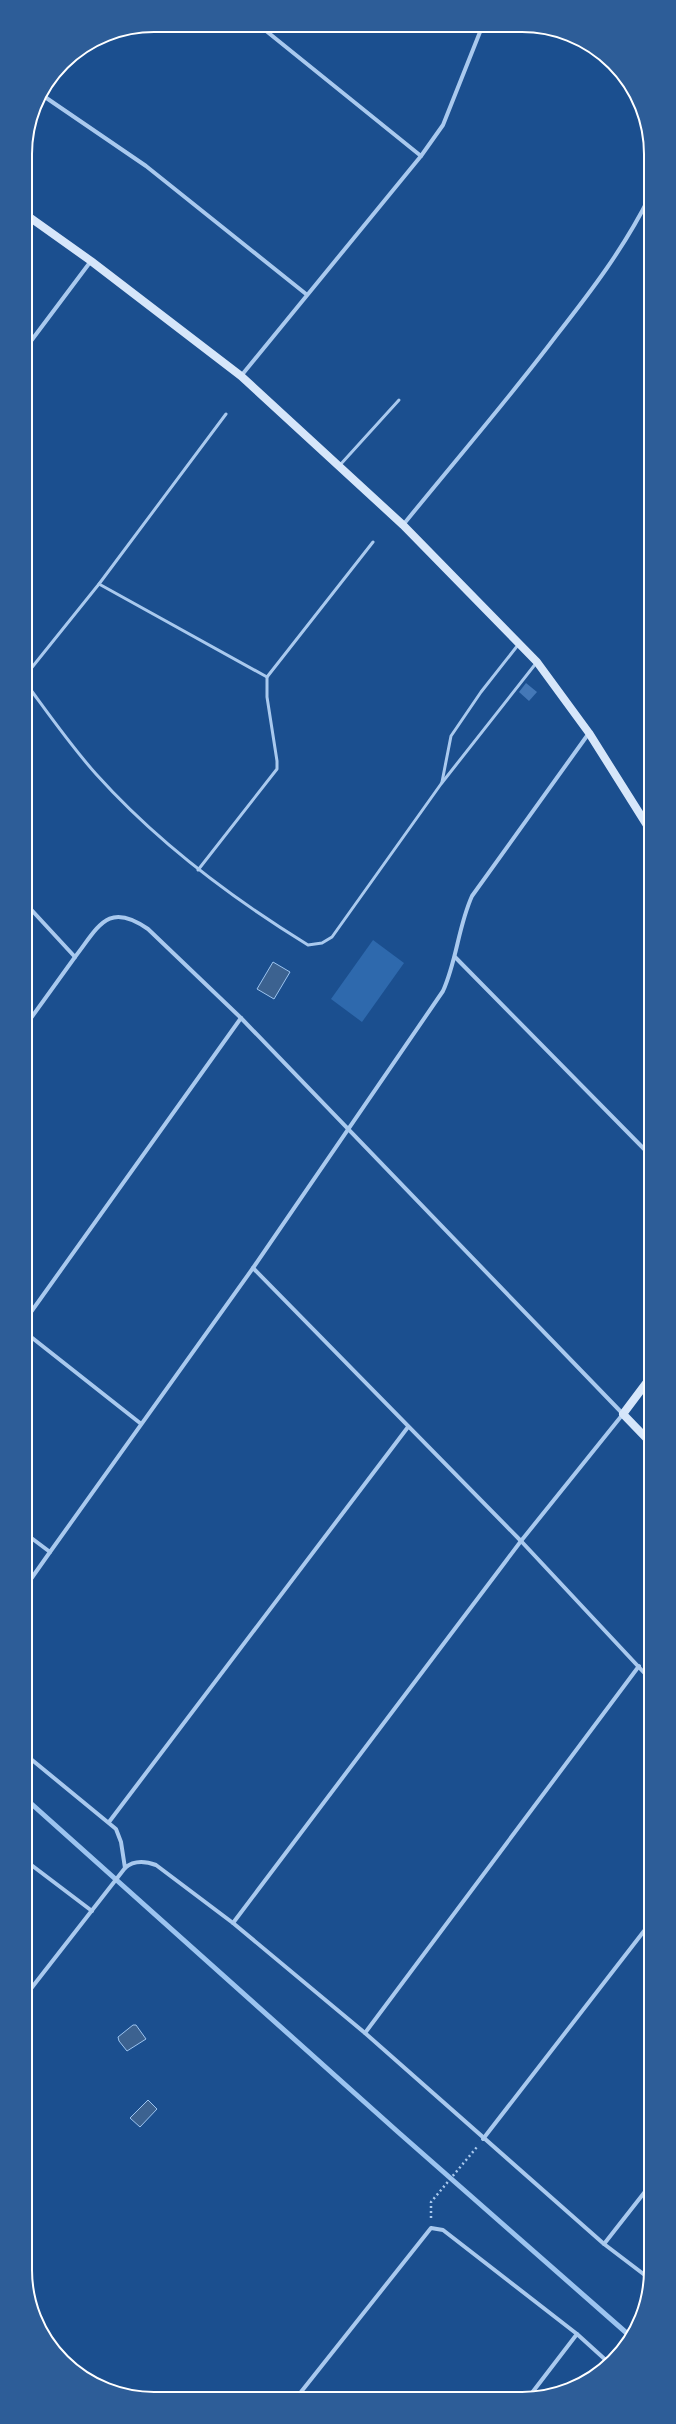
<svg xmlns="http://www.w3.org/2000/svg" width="676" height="2424" font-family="Quicksand,sans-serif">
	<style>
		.green { fill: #2e69ad }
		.water { fill: #3c6290; stroke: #9cc4f0 }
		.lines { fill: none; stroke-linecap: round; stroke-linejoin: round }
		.stream { stroke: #9cc4f0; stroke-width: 5 }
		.building { fill: #4478b7 }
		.path { stroke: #a9c9ee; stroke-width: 2.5; stroke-dasharray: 2 3; stroke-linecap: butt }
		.lane { stroke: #a9c9ee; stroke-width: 3 }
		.street { stroke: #a9c9ee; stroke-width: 4 }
		.secondary { stroke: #d6e6fa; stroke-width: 8 }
		.rim { fill: none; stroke: #fff; stroke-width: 2 }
	</style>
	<rect width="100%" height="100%" fill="#1b4f8f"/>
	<polygon class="green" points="373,940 404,963 362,1022 331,999"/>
	<g class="water">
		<polygon points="273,962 290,972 274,999 257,989"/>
		<polygon points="133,2025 136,2025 146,2039 127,2051 119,2041 118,2037"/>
		<polygon points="148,2100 157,2109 140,2127 130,2118"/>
	</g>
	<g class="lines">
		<polyline class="stream" points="26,1799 398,2132 630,2336"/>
	</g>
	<polygon class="building" points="526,683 537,692 529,701 519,692"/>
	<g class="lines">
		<polyline class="path" points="431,2218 431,2202 477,2147"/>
		<g class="lane">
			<polyline points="340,465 399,400"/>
			<polyline points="99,584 267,677"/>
			<polyline points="25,676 99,584 226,414"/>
			<path d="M25 682C48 713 70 745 96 774 157 842 230 897 308 945L322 943 332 937 441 784 537 662"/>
			<polyline points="442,782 451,736 481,692 518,645"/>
			<polyline points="198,870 277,769 277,761 267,697 267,677 373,542"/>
		</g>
		<g class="street">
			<polyline points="260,26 421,156"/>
			<polyline points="42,95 146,166 306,294"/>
			<polyline points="25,349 91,261"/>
			<polyline points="241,376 421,156 443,125 482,27"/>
			<path d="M403 525C454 462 507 401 556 336 592 290 624 248 650 196"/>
			<path d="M26 904 75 957C99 926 108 901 148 929L241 1018 623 1414 521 1541 233 1923 365 2033 604 2244 650 2279"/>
			<polyline points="455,957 650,1155"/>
			<polyline points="26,1025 75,957"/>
			<polyline points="253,1268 521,1541 650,1679"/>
			<polyline points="26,1319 241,1018"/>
			<polyline points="26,1333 140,1423"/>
			<path d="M26 1534 50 1552 253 1268 443 991C457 960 458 927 472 896L589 733"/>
			<polyline points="26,1586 50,1552"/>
			<path d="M26 1755 116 1829 121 1842 125 1868C134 1860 145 1861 156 1865L233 1923"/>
			<polyline points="109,1822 408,1427"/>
			<polyline points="26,1861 92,1911"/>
			<polyline points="26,1995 125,1868"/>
			<polyline points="365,2033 639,1666"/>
			<polyline points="483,2139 651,1922"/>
			<polyline points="604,2244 651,2184"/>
			<polyline points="297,2397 431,2228 443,2230 577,2334 609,2363"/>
			<polyline points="528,2398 577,2334"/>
		</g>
		<g class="secondary">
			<polyline points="25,214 91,261 241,376 403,525 537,662 589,733 650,830"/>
			<polyline points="650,1378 623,1414 650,1442"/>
		</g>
	</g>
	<path d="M0 0H676V2424H0ZM154 32H522A122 122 0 0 1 644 154V2270A122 122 0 0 1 522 2392H154A122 122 0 0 1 32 2270V154A122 122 0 0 1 154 32Z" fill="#2d5d98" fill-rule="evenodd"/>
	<path class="rim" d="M154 32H522A122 122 0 0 1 644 154V2270A122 122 0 0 1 522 2392H154A122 122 0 0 1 32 2270V154A122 122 0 0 1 154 32Z"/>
</svg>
